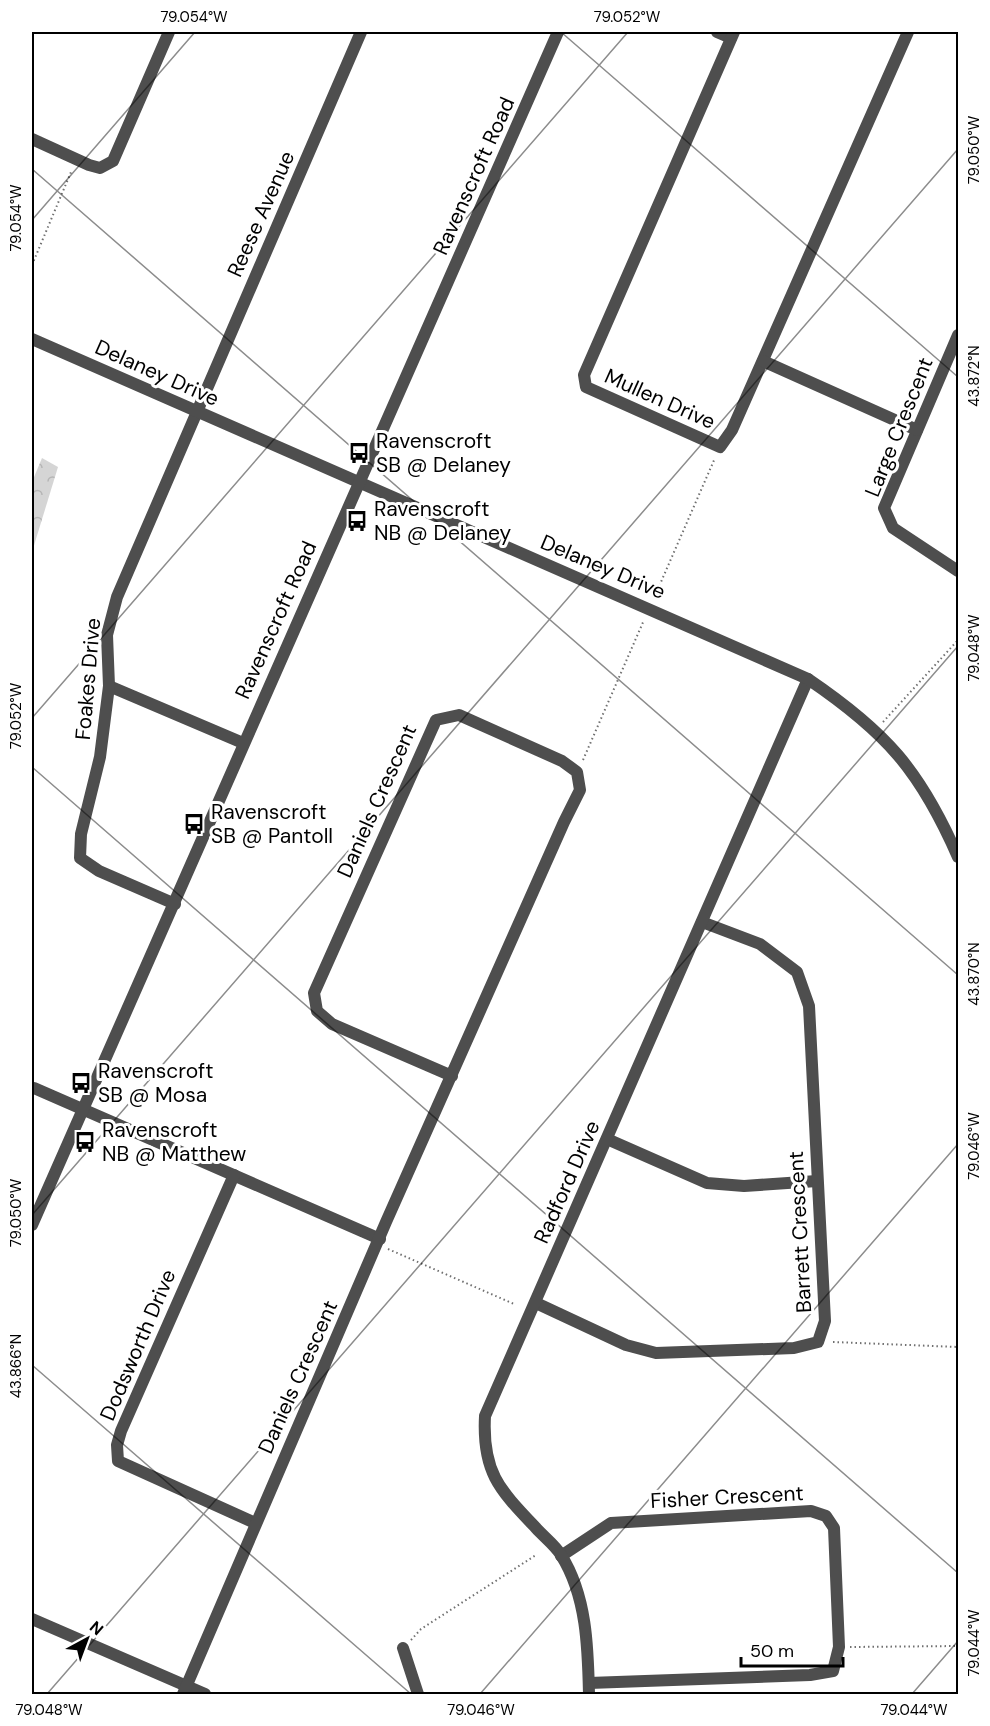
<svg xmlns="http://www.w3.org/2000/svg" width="990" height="1726" font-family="'DM Sans',sans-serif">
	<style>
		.forest { fill: url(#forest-crowns) }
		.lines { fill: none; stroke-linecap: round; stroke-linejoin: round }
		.path { stroke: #707070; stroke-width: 2; stroke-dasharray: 1.5 3; stroke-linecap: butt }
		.minor { stroke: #4e4e4e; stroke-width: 12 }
		.tertiary { stroke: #4e4e4e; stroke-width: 12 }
		.ticks { fill: none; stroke: #000; stroke-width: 1.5; stroke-opacity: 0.45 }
		.labels { text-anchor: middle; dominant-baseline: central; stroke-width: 6; stroke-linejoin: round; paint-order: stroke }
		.street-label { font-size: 21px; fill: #000; stroke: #fff }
		.poi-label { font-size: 21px; fill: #000; stroke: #fff; text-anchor: start }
		.neatline { fill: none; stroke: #000; stroke-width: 2 }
		.ticks-label { font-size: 15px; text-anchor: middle; fill: #000 }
	</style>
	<defs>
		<pattern id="forest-crowns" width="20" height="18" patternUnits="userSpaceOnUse" patternTransform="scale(1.5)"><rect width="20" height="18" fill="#d5d5d5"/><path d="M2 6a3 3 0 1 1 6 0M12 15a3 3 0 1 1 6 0" fill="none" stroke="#b5b5b5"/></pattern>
	</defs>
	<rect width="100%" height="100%" fill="#fff"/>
	<polygon class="forest" points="42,458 58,467 32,552 32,482"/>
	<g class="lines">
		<g class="path">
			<polyline points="32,265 71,172"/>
			<polyline points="654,598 715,458"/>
			<polyline points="883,722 958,640"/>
			<polyline points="583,760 644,620"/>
			<polyline points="388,1249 514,1304"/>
			<polyline points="833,1342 958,1347"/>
			<polyline points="411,1640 421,1629 536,1555"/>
			<polyline points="850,1647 958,1646"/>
		</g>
		<g class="minor">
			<polyline points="717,32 731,38"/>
			<polyline points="734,32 584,375 586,387 720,447 732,430 908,32"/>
			<polyline points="32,139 89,165 100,168 113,161 169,32"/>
			<polyline points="958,335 884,508 893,528 958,571"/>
			<polyline points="763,361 917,430"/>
			<polyline points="109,686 243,743"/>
			<polyline points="175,904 99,871 80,858 81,834 100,757 109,686 107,635 117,597 361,32"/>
			<polyline points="34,1088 380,1239"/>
			<polyline points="607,1139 707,1183 744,1186 817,1181"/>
			<polyline points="234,1175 121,1431 117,1445 118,1461 255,1523"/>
			<polyline points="536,1303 626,1345 656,1353 794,1348 818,1342 825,1321 809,1006 797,972 760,944 702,922"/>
			<polyline points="561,1556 611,1523 811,1511 826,1516 834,1528 839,1647 833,1671 810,1675 589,1683"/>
			<polyline points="32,1619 205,1694"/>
			<polyline points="403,1648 418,1694"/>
			<polyline points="183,1694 386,1222 564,822 580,790 577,772 562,761 459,715 436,720 314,993 317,1011 332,1024 452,1076"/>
			<path d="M589 1694C588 1649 587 1596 561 1555 555 1545 544 1537 536 1528 499 1489 482 1472 485 1416L808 679"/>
		</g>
		<g class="tertiary">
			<path d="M32 339 808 679C886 732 920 770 958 857"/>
			<polyline points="32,1225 558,32"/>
		</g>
	</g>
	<path class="ticks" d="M561 32 958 377M32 169 958 975M32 220 195 32M32 718 628 32M32 767 958 1573M32 1215 958 149M32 1365 411 1694M47 1694 958 646M480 1694 958 1144M912 1694 958 1641"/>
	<defs>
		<symbol id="bus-bare" viewBox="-9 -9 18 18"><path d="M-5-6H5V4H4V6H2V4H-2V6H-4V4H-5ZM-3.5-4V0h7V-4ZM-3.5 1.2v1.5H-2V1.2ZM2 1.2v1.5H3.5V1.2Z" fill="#000" stroke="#fff" stroke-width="2.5" paint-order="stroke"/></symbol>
	</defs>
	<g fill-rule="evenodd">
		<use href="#bus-bare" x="344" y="438" width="30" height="30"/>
		<use href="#bus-bare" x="342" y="506" width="30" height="30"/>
		<use href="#bus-bare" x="179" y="809" width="30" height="30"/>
		<use href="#bus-bare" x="66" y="1068" width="30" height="30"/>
		<use href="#bus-bare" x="70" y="1127" width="30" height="30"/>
	</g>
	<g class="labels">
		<g class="street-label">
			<text transform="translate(474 176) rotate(-66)">Ravenscroft Road</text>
			<text transform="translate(261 214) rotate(-66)">Reese Avenue</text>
			<text transform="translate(157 373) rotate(24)">Delaney Drive</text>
			<text transform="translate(660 399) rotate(24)">Mullen Drive</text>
			<text transform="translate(899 427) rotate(-68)">Large Crescent</text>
			<text transform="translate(603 567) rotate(23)">Delaney Drive</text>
			<text transform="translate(276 620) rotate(-66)">Ravenscroft Road</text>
			<text transform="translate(88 679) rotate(-85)">Foakes Drive</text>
			<text transform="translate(377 801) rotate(-66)">Daniels Crescent</text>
			<text transform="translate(567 1182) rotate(-66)">Radford Drive</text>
			<text transform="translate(800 1232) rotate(-93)">Barrett Crescent</text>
			<text transform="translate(138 1345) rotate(-67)">Dodsworth Drive</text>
			<text transform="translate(298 1377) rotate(-66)">Daniels Crescent</text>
			<text transform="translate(727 1497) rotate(-3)">Fisher Crescent</text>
		</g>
		<g class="poi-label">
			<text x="376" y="441">Ravenscroft<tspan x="376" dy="24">SB @ Delaney</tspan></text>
			<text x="374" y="509">Ravenscroft<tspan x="374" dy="24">NB @ Delaney</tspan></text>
			<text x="211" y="812">Ravenscroft<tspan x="211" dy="24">SB @ Pantoll</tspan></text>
			<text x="98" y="1071">Ravenscroft<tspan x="98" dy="24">SB @ Mosa</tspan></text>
			<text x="102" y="1130">Ravenscroft<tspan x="102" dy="24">NB @ Matthew</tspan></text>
		</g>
	</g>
	<rect width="990" height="1726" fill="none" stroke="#ffffff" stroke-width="66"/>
	<g transform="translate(87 1639) rotate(41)" stroke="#ffffff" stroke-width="4.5" paint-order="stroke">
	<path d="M0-4.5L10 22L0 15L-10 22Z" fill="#000000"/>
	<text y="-9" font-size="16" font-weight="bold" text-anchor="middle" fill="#000000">N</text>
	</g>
	<path d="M741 1657v9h102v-9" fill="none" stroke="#000000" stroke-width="3"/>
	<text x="750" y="1657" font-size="18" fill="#000000" stroke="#ffffff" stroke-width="4.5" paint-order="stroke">50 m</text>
	<rect x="33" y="33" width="924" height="1660" class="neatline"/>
	<g class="ticks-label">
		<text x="194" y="22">79.054°W</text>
		<text x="627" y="22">79.052°W</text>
		<text transform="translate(974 150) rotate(-90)" y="5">79.050°W</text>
		<text transform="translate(16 218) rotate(-90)" y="5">79.054°W</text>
		<text transform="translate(974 376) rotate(-90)" y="5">43.872°N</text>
		<text transform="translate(974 648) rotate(-90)" y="5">79.048°W</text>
		<text transform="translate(16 716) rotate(-90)" y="5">79.052°W</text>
		<text transform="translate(974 974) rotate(-90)" y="5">43.870°N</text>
		<text transform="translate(974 1146) rotate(-90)" y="5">79.046°W</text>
		<text transform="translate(16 1213) rotate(-90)" y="5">79.050°W</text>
		<text transform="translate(16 1366) rotate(-90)" y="5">43.866°N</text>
		<text transform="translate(974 1643) rotate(-90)" y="5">79.044°W</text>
		<text x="49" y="1715">79.048°W</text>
		<text x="481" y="1715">79.046°W</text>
		<text x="914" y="1715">79.044°W</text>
	</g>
</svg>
